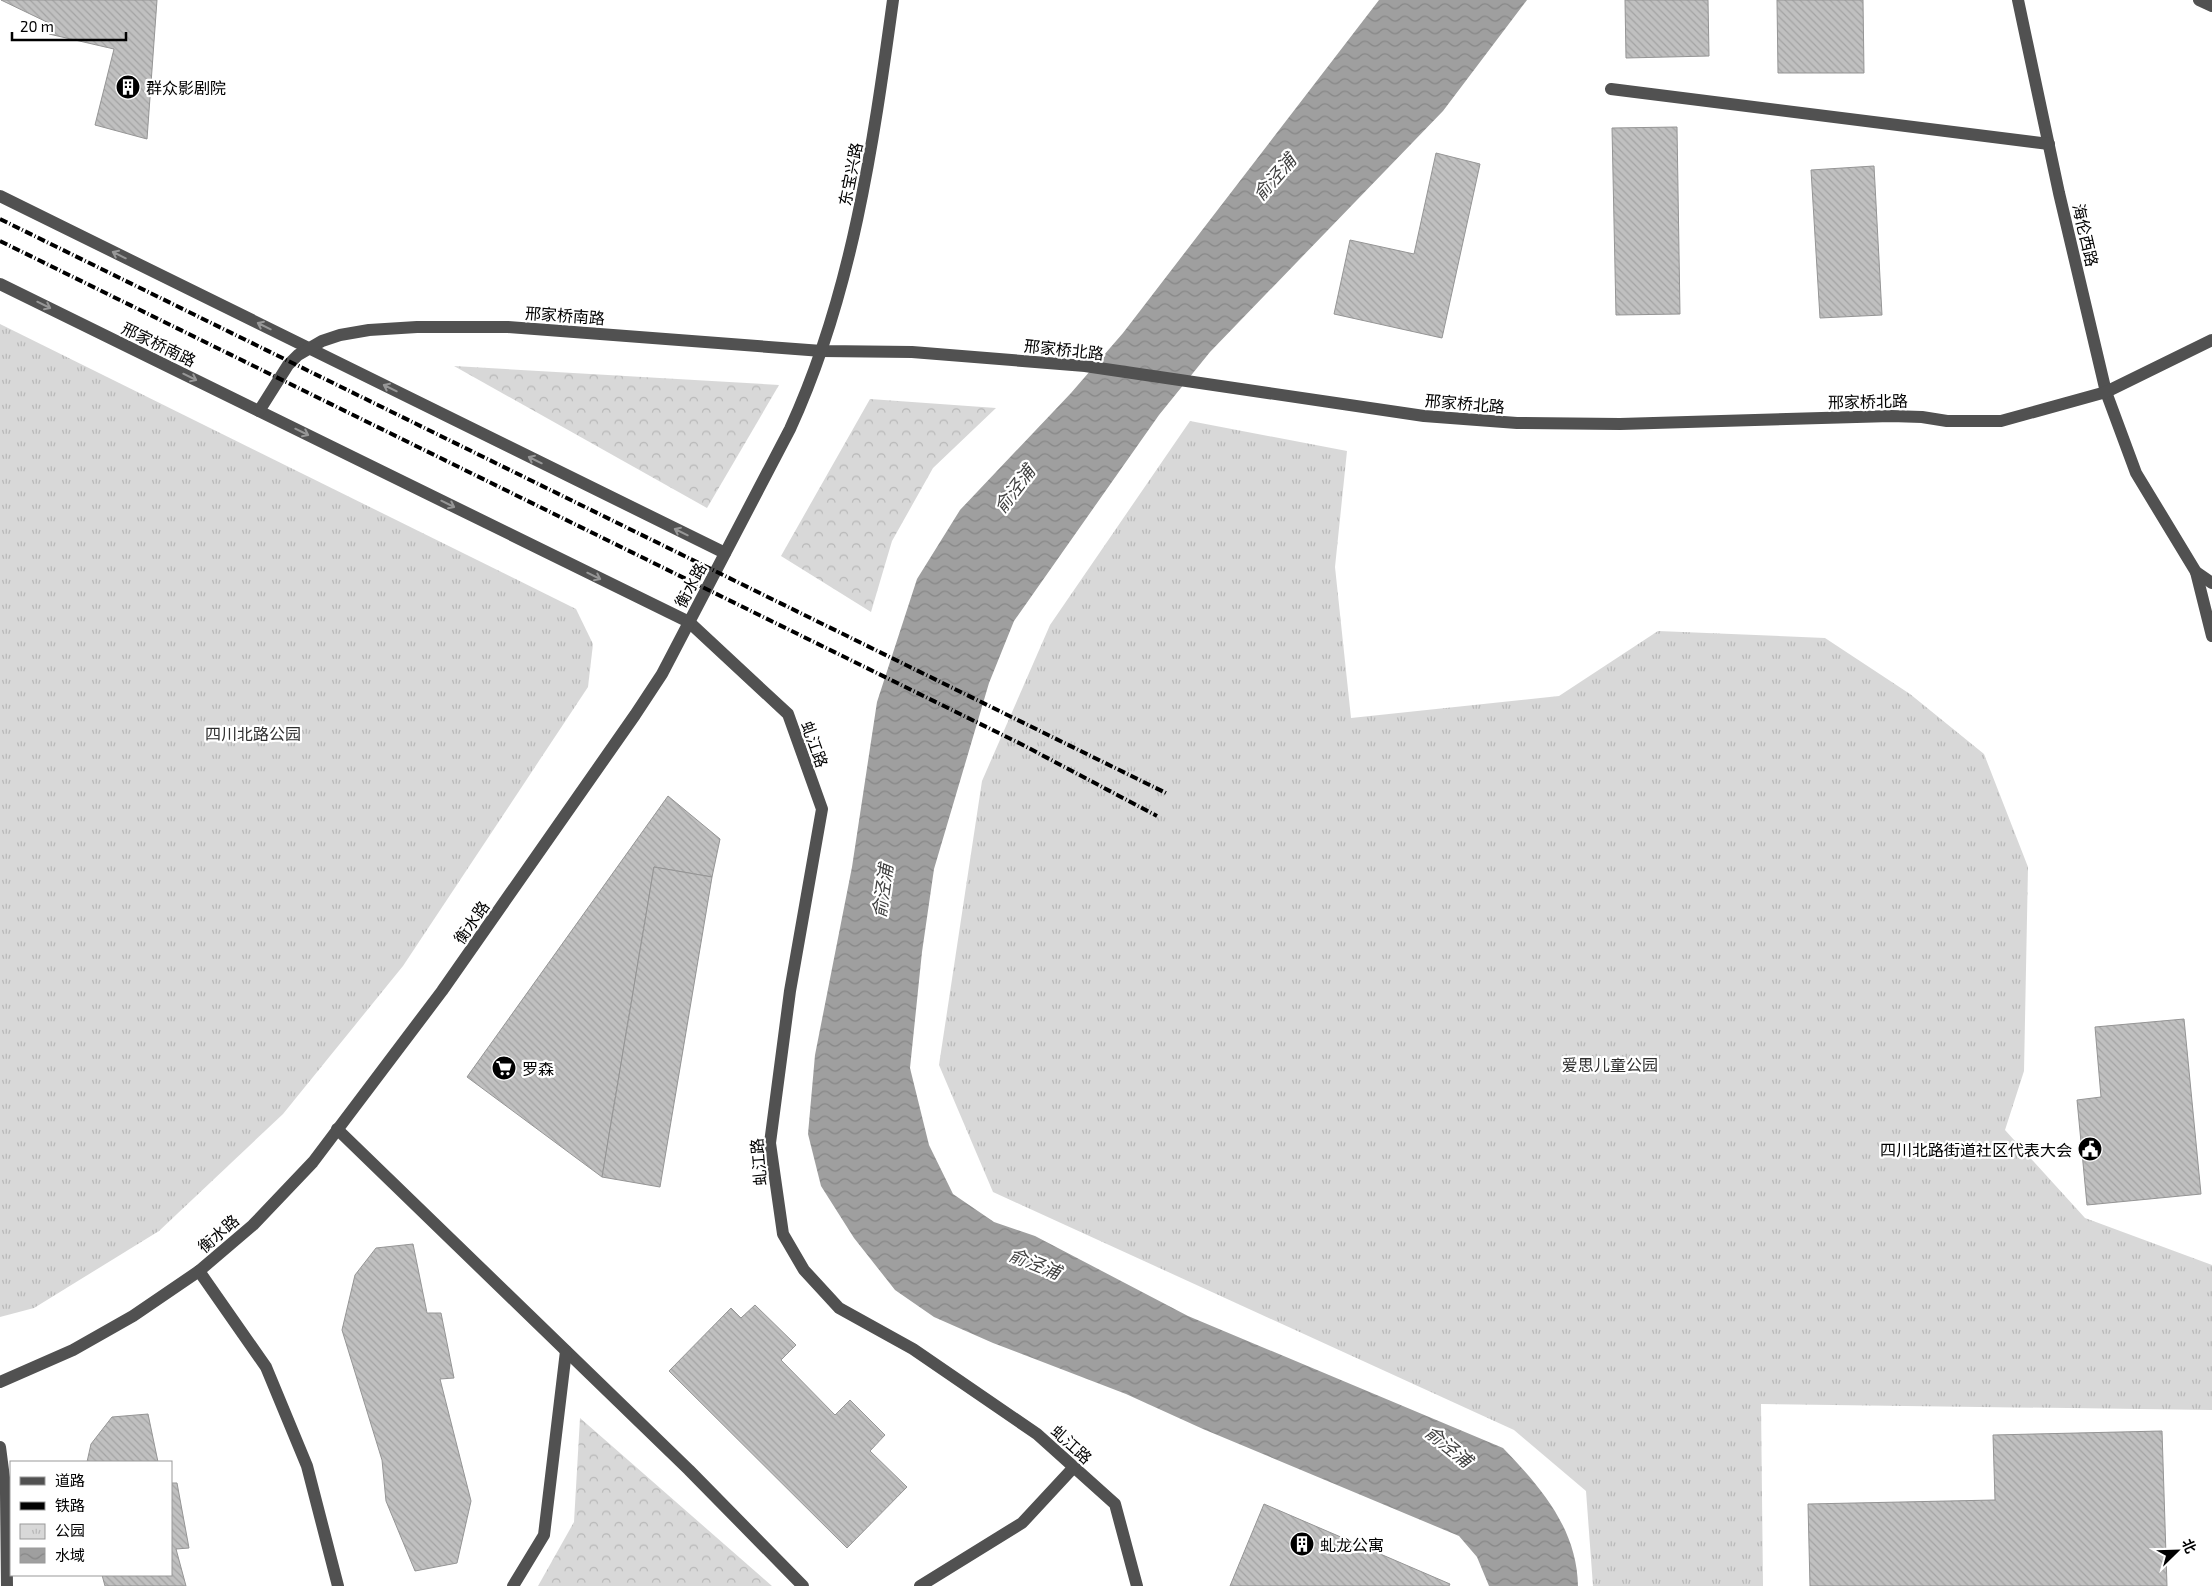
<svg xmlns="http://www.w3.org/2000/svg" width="2212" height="1586" font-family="'Exo 2','Noto Sans SC',sans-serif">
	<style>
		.forest { fill: url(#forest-crowns) }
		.park { fill: url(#park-tufts) }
		.water { fill: url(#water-waves) }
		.building { fill: url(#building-back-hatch); stroke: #959595 }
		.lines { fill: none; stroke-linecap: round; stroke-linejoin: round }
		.minor { stroke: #515151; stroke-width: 12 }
		.rail { stroke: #000; stroke-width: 4; stroke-dasharray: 8 2.5 1 2.5; stroke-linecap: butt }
		.oneway { stroke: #979797 }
		.labels { text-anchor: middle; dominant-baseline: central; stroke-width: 4.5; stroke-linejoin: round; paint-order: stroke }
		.poi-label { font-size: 16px; fill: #000; stroke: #fff; text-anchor: start }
		.street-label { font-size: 16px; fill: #000; stroke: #fff }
		.park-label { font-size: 16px; fill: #2f2f2f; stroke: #fff }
		.water-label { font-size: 18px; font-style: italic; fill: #404040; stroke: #fff }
	</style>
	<defs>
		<pattern id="forest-crowns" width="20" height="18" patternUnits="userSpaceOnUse" patternTransform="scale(1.25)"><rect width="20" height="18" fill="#d8d8d8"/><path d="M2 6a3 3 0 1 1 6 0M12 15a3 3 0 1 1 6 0" fill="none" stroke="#b8b8b8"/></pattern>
		<pattern id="park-tufts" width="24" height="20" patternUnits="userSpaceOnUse" patternTransform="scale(1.25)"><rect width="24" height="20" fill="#d8d8d8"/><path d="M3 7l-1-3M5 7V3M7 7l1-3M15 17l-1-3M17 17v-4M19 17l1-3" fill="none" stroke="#b8b8b8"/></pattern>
		<pattern id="water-waves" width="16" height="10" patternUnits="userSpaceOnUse" patternTransform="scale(1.25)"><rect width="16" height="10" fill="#9f9f9f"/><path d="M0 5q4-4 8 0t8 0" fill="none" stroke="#878787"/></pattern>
		<pattern id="building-back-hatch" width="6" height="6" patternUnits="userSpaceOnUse" patternTransform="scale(1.25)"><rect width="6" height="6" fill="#c0c0c0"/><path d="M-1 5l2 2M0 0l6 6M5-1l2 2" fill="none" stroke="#a3a3a3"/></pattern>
	</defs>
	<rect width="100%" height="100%" fill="#fff"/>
	<g class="forest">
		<polygon points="454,366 779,385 707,508"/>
		<polygon points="870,399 996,408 933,468 892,541 871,612 781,556"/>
		<polygon points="580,1418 772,1586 538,1586 574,1522"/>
	</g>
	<g class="park">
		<polygon points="0,324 576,609 593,644 588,687 403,966 283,1114 159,1231 34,1308 0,1317"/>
		<polygon points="1190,421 1347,451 1335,567 1351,718 1559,696 1658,631 1825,638 1910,694 1984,754 2028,867 2024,1071 2005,1130 2085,1218 2212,1265 2212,1410 1761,1404 1763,1586 1593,1586 1586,1491 1514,1430 993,1192 939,1065 982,781 1050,625"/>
	</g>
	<path class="water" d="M1379 0H1527L1443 111 1210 352 1159 415 1014 621 989 683 934 869 922 952 910 1068 929 1145 953 1194 994 1222 1035 1236 1188 1316 1503 1448C1541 1487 1577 1529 1578 1586H1489L1477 1557 1459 1536 1203 1429 1126 1394 993 1343 934 1317 895 1290 854 1238 821 1186 808 1134 815 1055 852 867 877 702 917 579 960 510 1071 393 1123 333Z"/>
	<g class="building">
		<polygon points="1,0 157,0 147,139 95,125 114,49 49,34 51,24"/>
		<polygon points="1625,0 1708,0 1709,56 1626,58"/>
		<polygon points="1777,0 1863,0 1864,73 1778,73"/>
		<polygon points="1677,127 1680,314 1616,315 1612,128"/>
		<polygon points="1436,153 1480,164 1442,338 1334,314 1350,240 1414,254"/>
		<polygon points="1874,166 1882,315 1820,318 1811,170"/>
		<polygon points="668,796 720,839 712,877 654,867 602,1177 467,1077"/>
		<polygon points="654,867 712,877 660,1187 602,1177"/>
		<polygon points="2184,1019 2201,1194 2087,1205 2077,1100 2101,1097 2095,1027"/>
		<polygon points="413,1244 427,1313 441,1313 454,1378 440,1379 471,1501 457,1563 415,1571 386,1501 382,1460 342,1330 355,1275 376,1248"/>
		<polygon points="755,1305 796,1345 781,1360 835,1415 850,1400 885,1435 870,1451 907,1487 847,1548 669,1371 731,1308 741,1318"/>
		<polygon points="148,1414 158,1462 87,1462 91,1444 112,1417"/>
		<polygon points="2162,1431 2167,1586 1810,1586 1808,1504 1995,1500 1993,1435"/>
		<polygon points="171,1483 177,1483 189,1548 176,1549 186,1586 105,1586 102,1575 171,1575"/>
		<polygon points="1264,1504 1450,1584 1449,1586 1230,1586"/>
	</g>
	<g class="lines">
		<g class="minor">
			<polyline points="2018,0 2059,193 2106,392 2136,473 2196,572 2212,583"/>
			<polyline points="2199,0 2212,6"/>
			<polyline points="1611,89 2049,144"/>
			<polyline points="0,196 725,553"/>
			<polyline points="0,284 689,622 788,714 822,809 790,991 770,1143 783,1234 804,1270 839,1308 913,1349 1037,1434 1115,1504 1137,1586"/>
			<polyline points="259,411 288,365 298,355 322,341 340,335 369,330 417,327 508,327 822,351 912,352 1085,366 1424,416 1517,423 1620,424 1891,416 1922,417 1947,421 2001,421 2106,392 2212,340"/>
			<polyline points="2196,572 2212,636"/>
			<polyline points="337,1129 689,1470 803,1586"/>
			<polyline points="199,1271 266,1367 307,1466 338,1586"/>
			<path d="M0 1382 73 1350 133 1316 199 1271 253 1225 313 1162 442 991 635 715 662 674 790 429C852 294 873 146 893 0"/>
			<polyline points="0,1447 6,1493 7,1586"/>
			<polyline points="513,1586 544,1535 566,1351"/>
			<polyline points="920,1586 1022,1523 1074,1467"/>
		</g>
		<g class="rail">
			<polyline points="0,219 1168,794"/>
			<polyline points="0,241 1021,744 1157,816"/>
		</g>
	</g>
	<defs><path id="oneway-shaft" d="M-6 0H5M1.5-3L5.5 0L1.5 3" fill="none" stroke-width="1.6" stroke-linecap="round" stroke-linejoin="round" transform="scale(1.25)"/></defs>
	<g class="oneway">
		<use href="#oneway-shaft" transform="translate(119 255) rotate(-154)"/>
		<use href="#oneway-shaft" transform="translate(44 305) rotate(26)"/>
		<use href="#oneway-shaft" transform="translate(264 326) rotate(-154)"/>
		<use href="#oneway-shaft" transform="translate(190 377) rotate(26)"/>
		<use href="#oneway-shaft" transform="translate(390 388) rotate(-154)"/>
		<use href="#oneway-shaft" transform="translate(302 432) rotate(26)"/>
		<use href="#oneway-shaft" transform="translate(535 460) rotate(-154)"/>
		<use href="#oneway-shaft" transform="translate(448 504) rotate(26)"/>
		<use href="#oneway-shaft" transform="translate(681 532) rotate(-154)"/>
		<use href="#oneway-shaft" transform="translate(594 576) rotate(26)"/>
	</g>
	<defs>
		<symbol id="building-disc" viewBox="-11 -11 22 22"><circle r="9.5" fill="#000" stroke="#fff"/><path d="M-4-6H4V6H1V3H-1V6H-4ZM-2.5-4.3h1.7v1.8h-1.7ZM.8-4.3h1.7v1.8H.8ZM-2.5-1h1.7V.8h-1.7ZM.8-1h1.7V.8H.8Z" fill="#fff"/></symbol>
		<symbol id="supermarket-disc" viewBox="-11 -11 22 22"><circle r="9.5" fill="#000" stroke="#fff"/><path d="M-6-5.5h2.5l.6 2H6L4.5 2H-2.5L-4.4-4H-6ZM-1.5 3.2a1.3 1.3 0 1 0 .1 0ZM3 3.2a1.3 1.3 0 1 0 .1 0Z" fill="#fff"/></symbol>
		<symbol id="civic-disc" viewBox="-11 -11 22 22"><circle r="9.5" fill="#000" stroke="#fff"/><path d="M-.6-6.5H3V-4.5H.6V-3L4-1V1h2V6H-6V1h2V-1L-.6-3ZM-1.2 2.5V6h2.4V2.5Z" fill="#fff"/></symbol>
	</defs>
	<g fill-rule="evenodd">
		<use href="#building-disc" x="114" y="73" width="28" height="28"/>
		<use href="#supermarket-disc" x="490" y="1054" width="28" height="28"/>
		<use href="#civic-disc" x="2076" y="1135" width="28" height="28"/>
		<use href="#building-disc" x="1288" y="1530" width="28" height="28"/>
	</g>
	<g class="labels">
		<g class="poi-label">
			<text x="146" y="87">群众影剧院</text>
			<text x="522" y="1068">罗森</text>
			<text x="2072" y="1149" text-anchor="end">四川北路街道社区代表大会</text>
			<text x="1320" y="1544">虬龙公寓</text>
		</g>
		<g class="street-label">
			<text transform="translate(850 174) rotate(-79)">东宝兴路</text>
			<text transform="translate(2086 235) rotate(77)">海伦西路</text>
			<text transform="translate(565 315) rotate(4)">邢家桥南路</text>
			<text transform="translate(159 344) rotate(26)">邢家桥南路</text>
			<text transform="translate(1064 349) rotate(6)">邢家桥北路</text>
			<text transform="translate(1868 401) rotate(-1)">邢家桥北路</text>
			<text transform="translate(1465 403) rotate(5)">邢家桥北路</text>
			<text transform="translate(690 585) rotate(-62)">衡水路</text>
			<text transform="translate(815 744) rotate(70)">虬江路</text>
			<text transform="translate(471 922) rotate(-55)">衡水路</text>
			<text transform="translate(758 1162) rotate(-95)">虬江路</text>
			<text transform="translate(218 1233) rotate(-41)">衡水路</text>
			<text transform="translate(1072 1444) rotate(42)">虬江路</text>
		</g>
		<g class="park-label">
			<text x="253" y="733">四川北路公园</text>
			<text x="1610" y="1064">爱思儿童公园</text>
		</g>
		<g class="water-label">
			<text transform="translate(1274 177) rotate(-49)">俞泾浦</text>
			<text transform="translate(1014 489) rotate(-53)">俞泾浦</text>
			<text transform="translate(882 891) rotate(-82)">俞泾浦</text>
			<text transform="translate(1035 1263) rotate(22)">俞泾浦</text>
			<text transform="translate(1449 1446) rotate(39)">俞泾浦</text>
		</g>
	</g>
	<rect x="10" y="1461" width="162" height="115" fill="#ffffff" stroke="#999999"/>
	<rect x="20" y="1477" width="25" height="8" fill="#515151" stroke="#999999"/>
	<text x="55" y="1486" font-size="15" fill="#000000">道路</text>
	<rect x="20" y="1502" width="25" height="8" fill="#000000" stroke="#999999"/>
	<text x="55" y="1511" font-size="15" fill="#000000">铁路</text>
	<rect x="20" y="1524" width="25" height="15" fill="url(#park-tufts)" stroke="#999999"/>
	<text x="55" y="1536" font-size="15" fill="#000000">公园</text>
	<rect x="20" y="1548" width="25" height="15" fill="url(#water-waves)" stroke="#999999"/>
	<text x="55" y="1561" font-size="15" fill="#000000">水域</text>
	<g transform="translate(2177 1551) rotate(67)" stroke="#ffffff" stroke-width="4" paint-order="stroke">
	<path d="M0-4L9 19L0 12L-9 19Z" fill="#000000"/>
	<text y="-8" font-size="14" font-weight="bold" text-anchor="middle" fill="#000000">北</text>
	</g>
	<path d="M12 32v8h114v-8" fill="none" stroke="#000000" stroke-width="2.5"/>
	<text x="20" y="32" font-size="15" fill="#000000" stroke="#ffffff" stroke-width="4" paint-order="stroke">20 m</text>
</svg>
